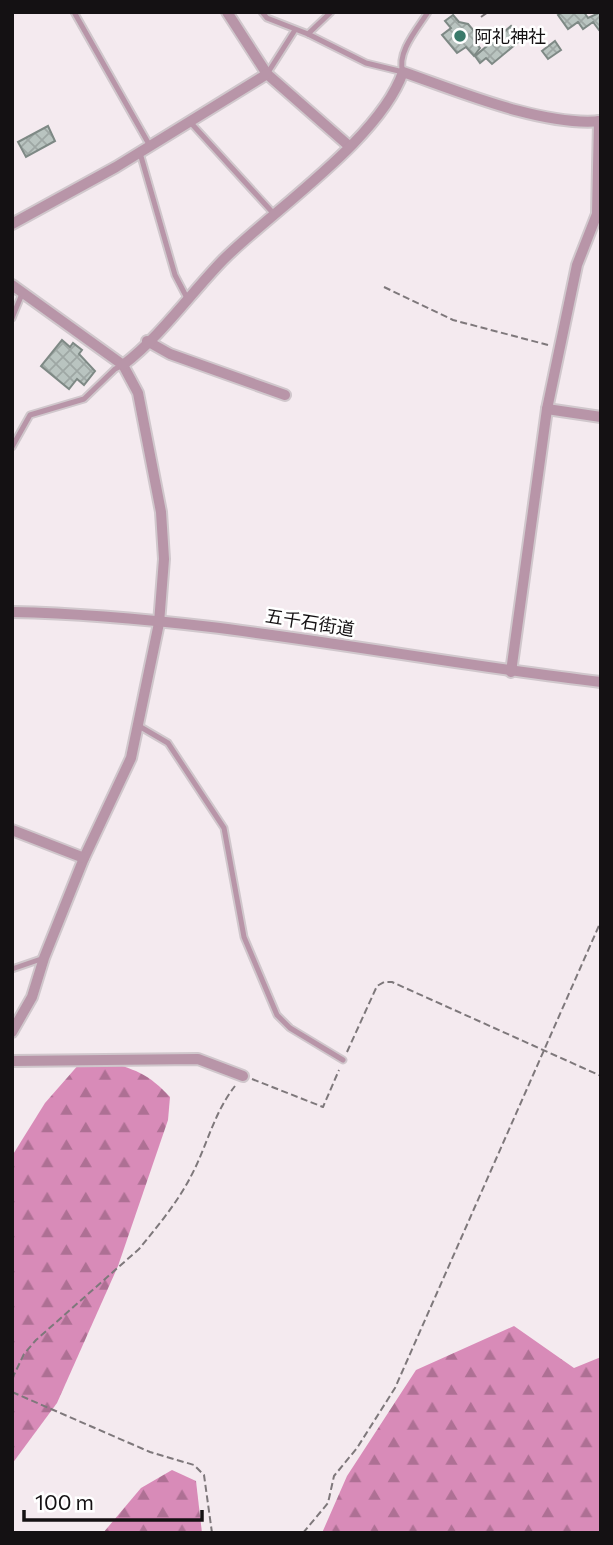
<svg xmlns="http://www.w3.org/2000/svg" width="613" height="1545" font-family="Commissioner,'Noto Sans JP',sans-serif">
	<style>
		.forest { fill: url(#forest-firs) }
		.building { fill: url(#building-cross-hatch); stroke: #7e8985; stroke-width: 2 }
		.lines { fill: none; stroke-linecap: round; stroke-linejoin: round }
		.lane-casing { stroke: #d0c7cc; stroke-width: 9 }
		.street-casing { stroke: #d0c7cc; stroke-width: 14 }
		.path { stroke: #7e787b; stroke-width: 2; stroke-dasharray: 7 3.5; stroke-linecap: butt }
		.lane { stroke: #b895a8; stroke-width: 5 }
		.street { stroke: #b895a8; stroke-width: 10 }
		.poi-dot { fill: #3a7a6a; stroke: #fff; stroke-width: 2.5 }
		.labels { text-anchor: middle; dominant-baseline: central; stroke-width: 5; stroke-linejoin: round; paint-order: stroke }
		.poi-label { font-size: 18px; fill: #141113; stroke: #fff; text-anchor: start }
		.street-label { font-size: 18px; fill: #141113; stroke: #fff }
	</style>
	<defs>
		<pattern id="forest-firs" width="22" height="20" patternUnits="userSpaceOnUse" patternTransform="scale(1.75)"><rect width="22" height="20" fill="#d88bb8"/><path d="M5 1l3.5 6h-7zM16 11l3.5 6h-7z" fill="#ae7094"/></pattern>
		<pattern id="building-cross-hatch" width="8" height="8" patternUnits="userSpaceOnUse" patternTransform="scale(1.75)"><rect width="8" height="8" fill="#b9c4c0"/><path d="M0 0l8 8M0 8l8-8" fill="none" stroke="#9ea7a4"/></pattern>
	</defs>
	<rect width="100%" height="100%" fill="#f4eaef"/>
	<g class="forest">
		<path d="M103 1061C133 1068 149 1074 170 1097L168 1120 118 1266 57 1403 12 1464V1156L45 1103 80 1063Z"/>
		<polygon points="514,1326 574,1368 601,1357 601,1533 322,1533 347,1476 416,1370"/>
		<polygon points="172,1470 196,1481 202,1533 103,1533 141,1488"/>
	</g>
	<g class="building">
		<polygon points="563,12 584,12 588,18 601,12 601,29 599,30 593,22 583,29 578,22 568,29 558,15"/>
		<polygon points="453,15 459,22 468,24 475,32 474,41 480,48 474,56 466,47 457,53 442,35 451,28 445,21"/>
		<polygon points="511,26 522,39 492,64 486,58 480,63 475,56"/>
		<polygon points="555,41 561,50 548,59 542,51"/>
		<polygon points="48,126 55,141 26,157 18,142"/>
		<polygon points="62,340 70,347 73,343 82,350 79,354 95,371 84,385 77,379 69,389 41,366"/>
	</g>
	<g class="lines">
		<defs>
			<g id="lane">
				<polyline points="74,12 150,146"/>
				<polyline points="262,12 267,18 308,34"/>
				<path d="M331 12 308 34 366 63 403 72C396 53 418 28 428 12"/>
				<polyline points="267,74 295,30"/>
				<polyline points="191,123 274,214"/>
				<polyline points="140,153 175,275 187,298"/>
				<polyline points="12,318 22,294"/>
				<polyline points="12,447 30,415 84,399 115,369 123,365"/>
				<polyline points="139,726 168,743 224,828 244,937 277,1015 290,1028 343,1060"/>
				<polyline points="12,969 44,958"/>
			</g>
			<g id="street">
				<polyline points="227,12 267,74 349,146"/>
				<polyline points="12,224 116,167 267,74"/>
				<polyline points="12,285 123,365 138,393 161,512 164,559 159,623 131,758 84,858 44,958 32,997 12,1032"/>
				<polyline points="147,341 170,354 285,395"/>
				<path d="M123 365C161 336 190 294 223 260 273 210 380 139 403 72 458 91 543 127 601 121"/>
				<polyline points="547,409 601,417"/>
				<path d="M12 612C210 616 404 659 601 682"/>
				<polyline points="511,672 547,409 577,265 597,214 599,121"/>
				<polyline points="12,830 84,858"/>
				<polyline points="12,1061 198,1059 243,1076"/>
			</g>
		</defs>
		<use href="#lane" class="lane-casing"/>
		<use href="#street" class="street-casing"/>
		<g class="path">
			<polyline points="481,17 488,12"/>
			<polyline points="384,287 453,320 548,345"/>
			<polyline points="347,1052 377,986 384,982 392,982 601,1076"/>
			<polyline points="252,1079 323,1107 339,1070"/>
			<path d="M12 1379 24 1354 36 1340 139 1249C157 1227 177 1203 190 1178 207 1147 213 1114 235 1086"/>
			<polyline points="12,1392 150,1452 194,1465 204,1475 212,1533"/>
			<polyline points="303,1533 328,1503 334,1476 357,1448 395,1388 601,921"/>
		</g>
		<use href="#lane" class="lane"/>
		<use href="#street" class="street"/>
	</g>
	<circle class="poi-dot" cx="460" cy="36" r="7"/>
	<g class="labels">
		<g class="poi-label">
			<text x="474" y="36">阿礼神社</text>
		</g>
		<g class="street-label">
			<text transform="translate(310 622) rotate(9)">五千石街道</text>
		</g>
	</g>
	<rect width="613" height="1545" fill="none" stroke="#141113" stroke-width="28"/>
	<path d="M24 1510v10h178v-10" fill="none" stroke="#141113" stroke-width="3.5"/>
	<text x="35" y="1510" font-size="21" fill="#141113" stroke="#ffffff" stroke-width="5" paint-order="stroke">100 m</text>
</svg>
